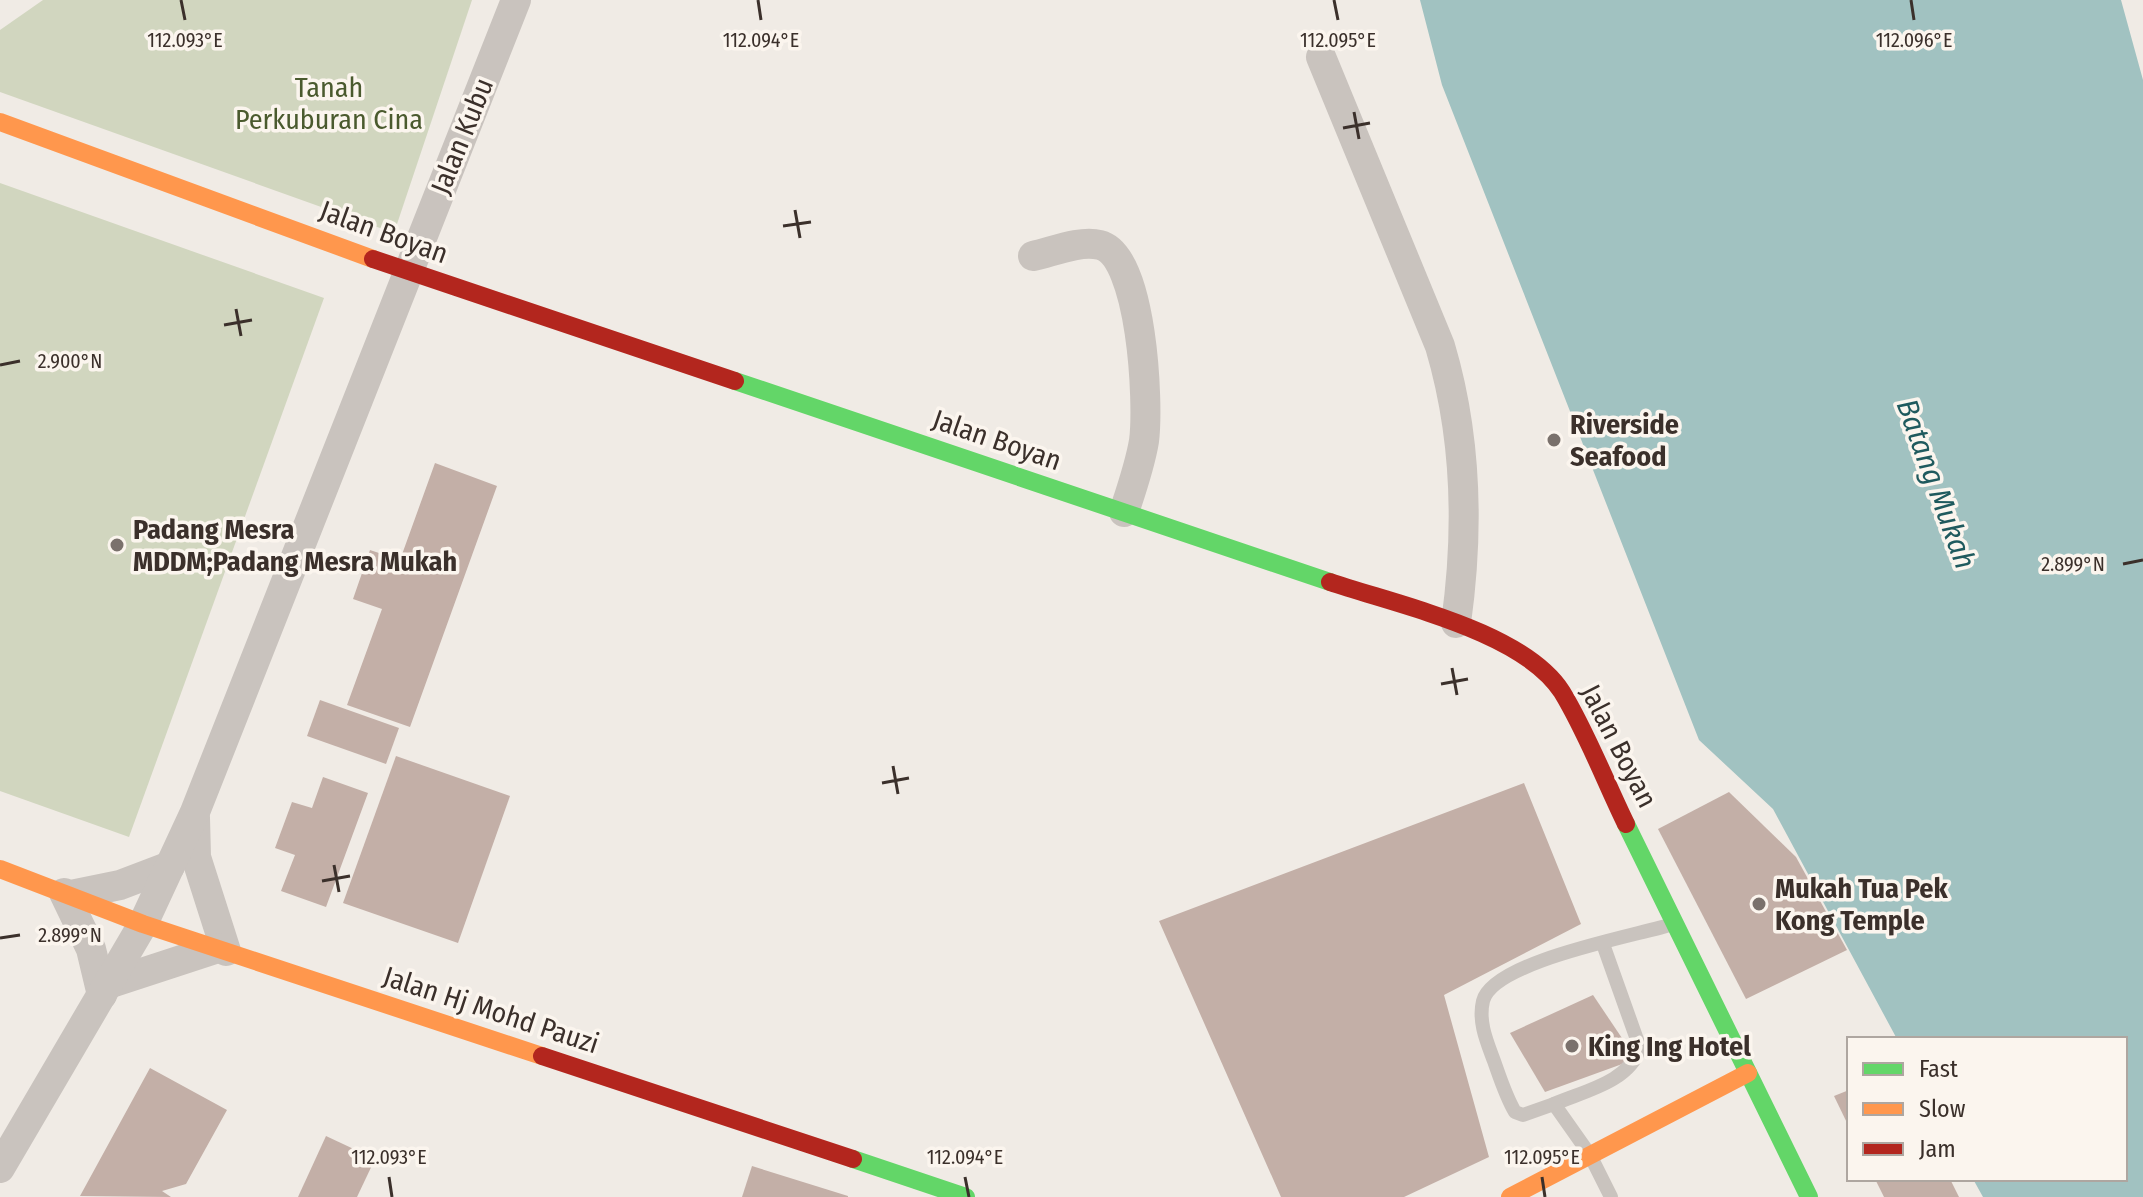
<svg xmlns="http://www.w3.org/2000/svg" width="2143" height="1197" font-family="'Fira Sans Condensed',sans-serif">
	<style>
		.green { fill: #d1d6bf }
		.water { fill: #a1c2c1 }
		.building { fill: #c3afa7 }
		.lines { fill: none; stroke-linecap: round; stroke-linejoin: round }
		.lane { stroke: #c9c3be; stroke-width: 14 }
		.street { stroke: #c9c3be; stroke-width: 30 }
		.fast { stroke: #63d668; stroke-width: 18 }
		.slow { stroke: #ff974d; stroke-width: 18 }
		.jam { stroke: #b3261e; stroke-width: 18 }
		.ticks { fill: none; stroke: #3b302b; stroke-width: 3 }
		.poi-dot { fill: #7a716c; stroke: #fbf5ee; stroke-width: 3 }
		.labels { text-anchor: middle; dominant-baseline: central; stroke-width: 7; stroke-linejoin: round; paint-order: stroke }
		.park-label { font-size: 28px; fill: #4a5a2e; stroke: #fbf5ee }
		.street-label { font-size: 28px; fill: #3b302b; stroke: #fbf5ee }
		.poi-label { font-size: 28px; font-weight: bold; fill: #3b302b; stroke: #fbf5ee; text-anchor: start }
		.water-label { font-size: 30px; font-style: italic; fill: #1f5a5e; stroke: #fbf5ee }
		.ticks-label { font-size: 20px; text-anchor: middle; fill: #3b302b; stroke: #fbf5ee; stroke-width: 7; stroke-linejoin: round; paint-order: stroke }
	</style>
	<rect width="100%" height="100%" fill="#f0ebe5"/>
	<g class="green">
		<polygon points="43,0 472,0 394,233 0,92 0,30"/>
		<polygon points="0,183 324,298 129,837 0,791"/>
	</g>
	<polygon class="water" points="1420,0 2121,0 2143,80 2143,1197 1983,1197 1973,1179 2125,1179 2125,1039 1897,1039 1773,809 1699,740 1442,85"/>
	<g class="building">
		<polygon points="435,463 497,486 410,727 347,705 382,609 353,599 370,550 400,560"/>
		<polygon points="320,700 399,728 386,764 307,736"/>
		<polygon points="396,756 510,796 458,943 343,903"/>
		<polygon points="323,777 368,793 326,907 281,891 295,855 275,848 292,802 312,808"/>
		<polygon points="1524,783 1581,924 1444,995 1489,1157 1404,1197 1281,1197 1159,921"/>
		<polygon points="1729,792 1796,857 1847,950 1746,999 1658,829"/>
		<polygon points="1593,995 1636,1059 1545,1092 1510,1033"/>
		<polygon points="150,1068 227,1110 186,1184 162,1191 171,1197 80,1196"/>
		<polygon points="1849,1090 1849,1127 1834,1096"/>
		<polygon points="326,1136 375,1159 357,1197 298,1197"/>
		<polygon points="752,1166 848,1196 848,1197 742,1197"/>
		<polygon points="1875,1179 1950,1179 1959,1197 1884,1197"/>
	</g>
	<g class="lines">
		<g class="lane">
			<path d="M1554 1104C1584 1091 1629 1082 1640 1048L1603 944"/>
			<path d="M1611 1197 1590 1155 1554 1104 1523 1115 1515 1112C1506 1097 1500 1078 1494 1061 1487 1042 1478 1022 1483 1001 1493 961 1635 936 1673 924"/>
		</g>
		<g class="street">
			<path d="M1321 57 1440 346C1467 437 1469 530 1456 623"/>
			<path d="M1033 256C1052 252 1079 240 1100 245 1142 255 1149 403 1144 441 1140 465 1132 488 1124 512"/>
			<polyline points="195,818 196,857 226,951"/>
			<polyline points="64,893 91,949 102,995"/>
			<polyline points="71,895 120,885 170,866"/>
			<polyline points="108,984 218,948"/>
			<polyline points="0,1168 143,924 195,812 516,0"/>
		</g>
		<g class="fast">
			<polyline points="735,381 1330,582"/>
			<polyline points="1626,824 1809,1197"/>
			<polyline points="853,1159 966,1197"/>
		</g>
		<g class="slow">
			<polyline points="0,122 373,259"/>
			<polyline points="0,869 143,924 542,1056"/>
			<polyline points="1510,1197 1748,1073"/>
		</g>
		<g class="jam">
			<polyline points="373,259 735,381"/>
			<path d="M1330 582C1397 605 1523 631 1562 692 1587 733 1605 781 1626 824"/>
			<polyline points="542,1056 853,1159"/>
		</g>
	</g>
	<path class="ticks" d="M181 0 185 20M758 0 761 20M1334 0 1338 20M1911 0 1914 20M1354 112 1359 139M1343 128 1370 123M795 210 800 238M783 226 811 222M236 309 241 336M224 325 252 320M0 365 20 361M2123 564 2143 560M1452 668 1457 695M1441 684 1468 679M893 766 898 794M882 783 909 778M334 865 339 892M322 881 350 876M0 938 20 935M389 1177 392 1197M965 1177 969 1197M1542 1177 1545 1197"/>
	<g class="poi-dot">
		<circle cx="1554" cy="440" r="8"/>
		<circle cx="117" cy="545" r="8"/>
		<circle cx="1759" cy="904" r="8"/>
		<circle cx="1572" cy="1046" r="8"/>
	</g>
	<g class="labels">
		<g class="park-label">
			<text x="329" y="87">Tanah<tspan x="329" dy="32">Perkuburan Cina</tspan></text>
		</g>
		<g class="street-label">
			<text transform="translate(462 136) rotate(-68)">Jalan Kubu</text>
			<text transform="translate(384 232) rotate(20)">Jalan Boyan</text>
			<text transform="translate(997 440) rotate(19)">Jalan Boyan</text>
			<text transform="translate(1619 746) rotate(63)">Jalan Boyan</text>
			<text transform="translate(491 1010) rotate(18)">Jalan Hj Mohd Pauzi</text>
		</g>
		<g class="poi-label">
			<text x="1570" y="424">Riverside<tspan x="1570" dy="32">Seafood</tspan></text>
			<text x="133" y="529">Padang Mesra<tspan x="133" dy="32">MDDM;Padang Mesra Mukah</tspan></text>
			<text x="1775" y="888">Mukah Tua Pek<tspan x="1775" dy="32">Kong Temple</tspan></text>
			<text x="1588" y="1046">King Ing Hotel</text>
		</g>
		<g class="water-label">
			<text transform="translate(1936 484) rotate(70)">Batang Mukah</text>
		</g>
	</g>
	<g class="ticks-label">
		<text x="185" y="47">112.093°E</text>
		<text x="761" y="47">112.094°E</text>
		<text x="1338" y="47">112.095°E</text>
		<text x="1914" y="47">112.096°E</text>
		<text x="70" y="368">2.900°N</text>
		<text x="2073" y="571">2.899°N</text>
		<text x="70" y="942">2.899°N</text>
		<text x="389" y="1164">112.093°E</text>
		<text x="965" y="1164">112.094°E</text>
		<text x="1542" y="1164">112.095°E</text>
	</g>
	<rect x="1847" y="1037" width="280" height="144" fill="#fbf5ee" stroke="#aea6a0" stroke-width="2"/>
	<rect x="1863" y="1063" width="40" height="12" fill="#63d668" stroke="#aea6a0" stroke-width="2"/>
	<text x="1919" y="1077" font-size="24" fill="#3b302b">Fast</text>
	<rect x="1863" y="1103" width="40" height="12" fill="#ff974d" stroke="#aea6a0" stroke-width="2"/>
	<text x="1919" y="1117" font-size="24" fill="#3b302b">Slow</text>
	<rect x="1863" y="1143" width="40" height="12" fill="#b3261e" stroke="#aea6a0" stroke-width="2"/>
	<text x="1919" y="1157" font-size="24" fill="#3b302b">Jam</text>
</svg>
